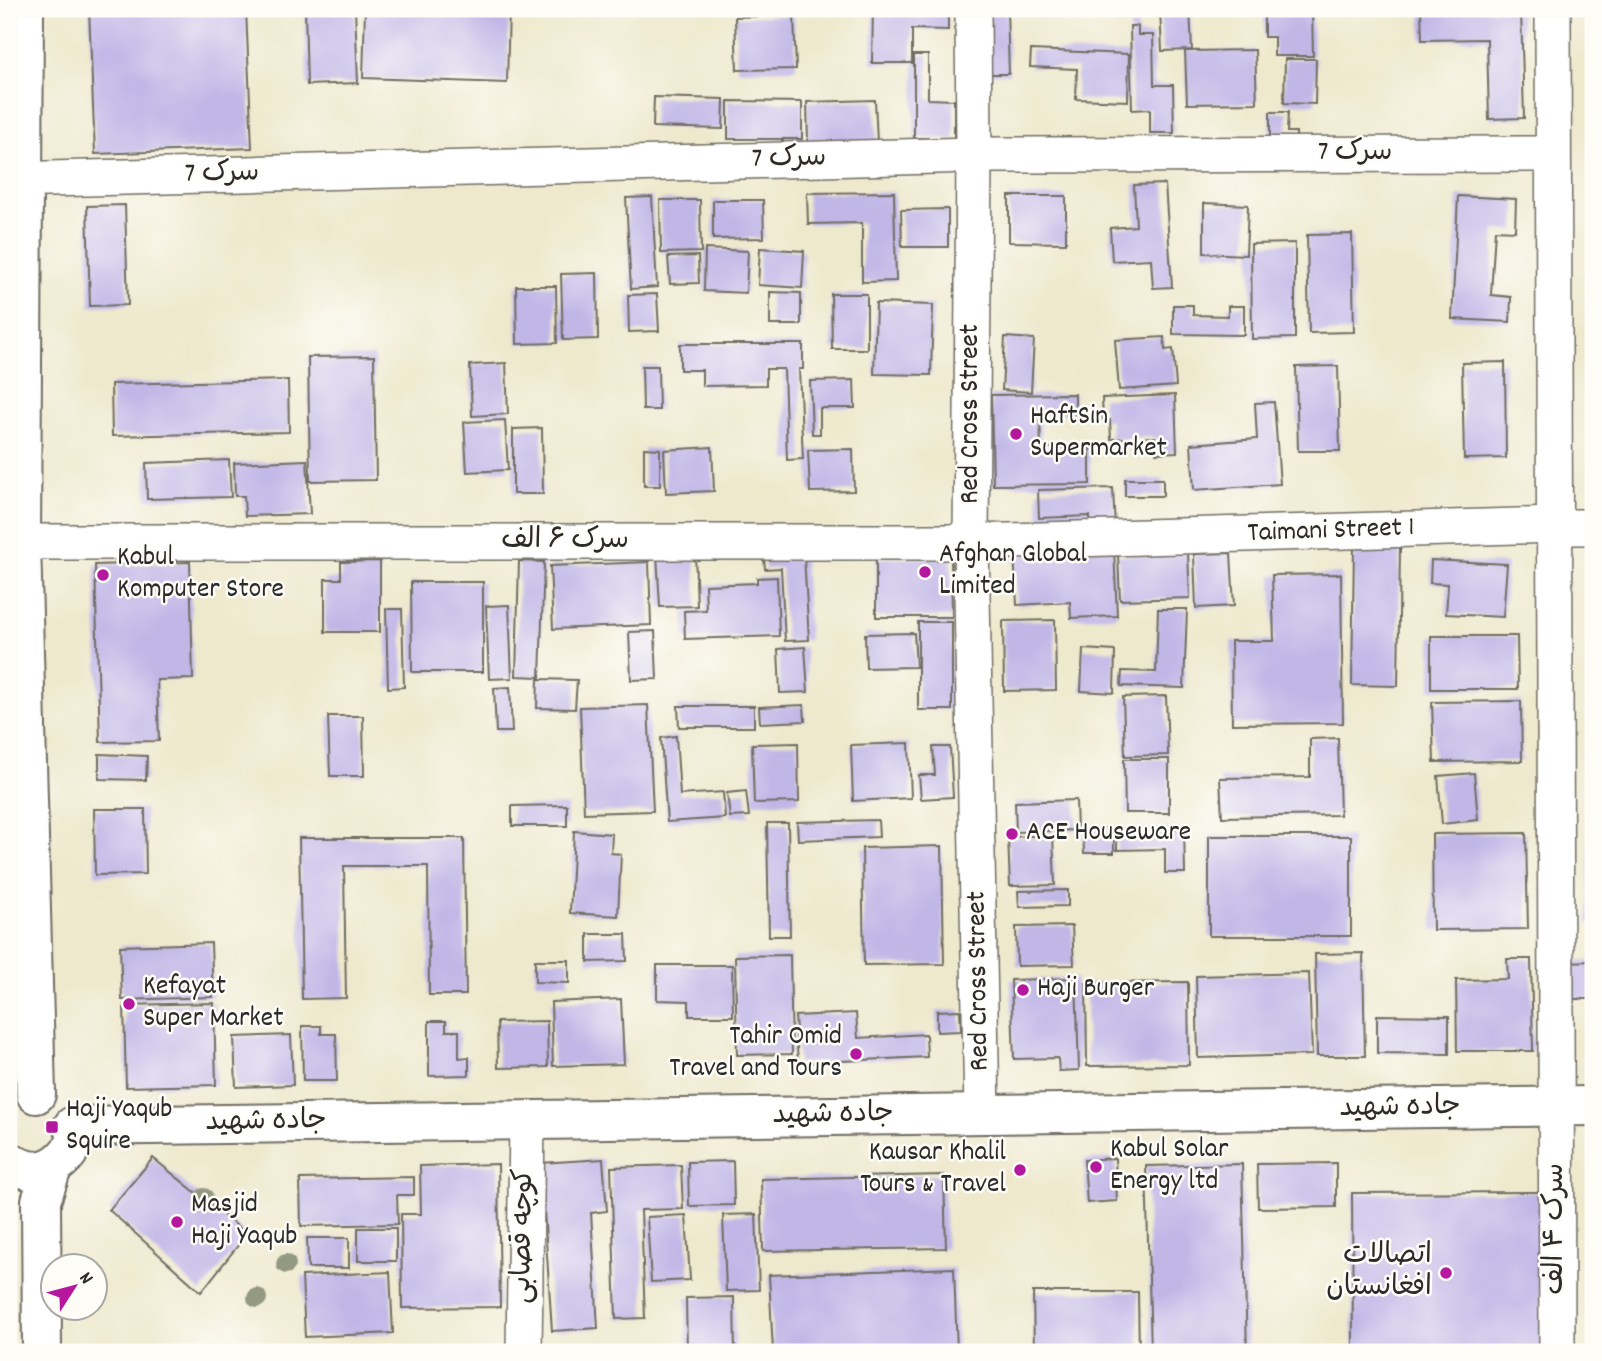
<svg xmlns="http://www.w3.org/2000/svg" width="1602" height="1361" font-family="Dekko,'Playpen Sans Arabic',sans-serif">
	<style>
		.building { fill: #c1b7e7 }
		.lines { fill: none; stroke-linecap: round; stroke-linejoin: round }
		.street-casing { stroke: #6f6d63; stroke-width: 38 }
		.secondary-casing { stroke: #6f6d63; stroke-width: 42 }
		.street { stroke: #fff; stroke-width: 35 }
		.secondary { stroke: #fff; stroke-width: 38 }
		.tree { fill: #939a81 }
		.poi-dot { fill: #b5179e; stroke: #fdfcf7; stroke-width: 2.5 }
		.labels { text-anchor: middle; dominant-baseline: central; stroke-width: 5; stroke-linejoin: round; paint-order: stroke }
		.street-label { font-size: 28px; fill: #2b2b2b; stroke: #fdfcf7 }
		.poi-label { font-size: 28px; fill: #2b2b2b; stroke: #fdfcf7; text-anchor: start }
	</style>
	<rect width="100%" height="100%" fill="#fdfcf7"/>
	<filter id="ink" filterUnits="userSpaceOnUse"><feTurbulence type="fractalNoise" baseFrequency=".0143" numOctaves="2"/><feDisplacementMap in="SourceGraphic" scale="14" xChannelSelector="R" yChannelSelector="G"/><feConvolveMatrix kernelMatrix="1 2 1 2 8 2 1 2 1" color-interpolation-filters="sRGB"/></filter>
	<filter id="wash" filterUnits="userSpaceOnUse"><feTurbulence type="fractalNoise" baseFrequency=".00686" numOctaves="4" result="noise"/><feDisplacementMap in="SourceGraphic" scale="28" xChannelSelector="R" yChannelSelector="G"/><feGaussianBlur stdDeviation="1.57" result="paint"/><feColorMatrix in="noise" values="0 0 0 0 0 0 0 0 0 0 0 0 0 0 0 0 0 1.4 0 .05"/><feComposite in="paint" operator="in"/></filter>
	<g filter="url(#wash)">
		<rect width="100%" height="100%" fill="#eee8cc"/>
		<g id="blocks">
			<g class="building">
				<polygon points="89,9 246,9 252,148 95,154"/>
				<polygon points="305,9 355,9 358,83 307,85"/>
				<polygon points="365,9 509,9 507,83 363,78"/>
				<polygon points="873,9 948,9 948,30 912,29 912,63 872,63"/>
				<polygon points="988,9 1007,9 1009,74 990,74"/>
				<polygon points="1160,9 1190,9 1192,50 1162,51"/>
				<polygon points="1264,9 1312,9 1313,56 1274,56 1274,37 1264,37"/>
				<polygon points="1421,9 1521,9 1524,118 1489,119 1487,39 1422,40"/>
				<polygon points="794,15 796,69 737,70 735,17"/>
				<polygon points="1130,26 1138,26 1138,35 1153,35 1154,85 1173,85 1174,133 1150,133 1150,109 1132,110"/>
				<polygon points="1031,50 1129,54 1128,101 1076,99 1077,69 1030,67"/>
				<polygon points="1255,50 1257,103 1187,104 1185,51"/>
				<polygon points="914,55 928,55 928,99 954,100 954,139 914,138"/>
				<polygon points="1285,59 1316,59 1315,104 1284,103"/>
				<polygon points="654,97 724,99 723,129 653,127"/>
				<polygon points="875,100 877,142 808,144 807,102"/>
				<polygon points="728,101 802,102 802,139 728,139"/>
				<polygon points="1270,112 1288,112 1287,132 1296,132 1296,141 1270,151"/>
				<polygon points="1165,184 1172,287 1153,288 1151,259 1112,261 1110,228 1136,226 1134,185"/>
				<polygon points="894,192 896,281 862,282 862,223 808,224 807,193"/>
				<polygon points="1009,196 1066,196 1066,243 1009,242"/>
				<polygon points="1458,196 1516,199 1515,231 1495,230 1491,295 1511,297 1510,322 1452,319"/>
				<polygon points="652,197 657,287 631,289 626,198"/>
				<polygon points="660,200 700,200 701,252 661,253"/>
				<polygon points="713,200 763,200 764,238 713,239"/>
				<polygon points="1204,203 1248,205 1246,255 1204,253"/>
				<polygon points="125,205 128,305 90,306 87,206"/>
				<polygon points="948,209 948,247 902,247 901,210"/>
				<polygon points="1352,234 1354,332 1309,333 1307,235"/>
				<polygon points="1295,243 1295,338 1252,339 1251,244"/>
				<polygon points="760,248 804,251 802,288 758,285"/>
				<polygon points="705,249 748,251 746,293 704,291"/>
				<polygon points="698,256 699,283 670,284 668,257"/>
				<polygon points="597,273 598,339 563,340 561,274"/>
				<polygon points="516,286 556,286 557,343 517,344"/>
				<polygon points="770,292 801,293 801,325 770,325"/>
				<polygon points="657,294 659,331 629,332 628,295"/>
				<polygon points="831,294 867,294 867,349 832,349"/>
				<polygon points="876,303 933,305 931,375 874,374"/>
				<polygon points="1173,305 1193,305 1193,315 1228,316 1228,306 1244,306 1244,335 1173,334"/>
				<polygon points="1005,337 1034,339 1031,392 1002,390"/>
				<polygon points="1164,337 1165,350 1173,349 1176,386 1119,390 1115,340"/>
				<polygon points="680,344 803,344 803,369 799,369 803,459 787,460 784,369 766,369 766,385 702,386 702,370 680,370"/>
				<polygon points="374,356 376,480 310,481 308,357"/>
				<polygon points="1505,362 1506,458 1464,459 1462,363"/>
				<polygon points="506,363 508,414 472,416 470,365"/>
				<polygon points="642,366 658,366 659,410 643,410"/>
				<polygon points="1338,366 1340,451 1298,451 1296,367"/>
				<polygon points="288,380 289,432 112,436 111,384"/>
				<polygon points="854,380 855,408 820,408 820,434 812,434 810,381"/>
				<polygon points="1075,394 1075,413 1040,413 1041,448 1090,447 1090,484 993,485 991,395"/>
				<polygon points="1175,395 1177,452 1156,453 1155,437 1111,439 1110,420 1103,420 1102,398"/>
				<polygon points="1274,402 1280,484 1194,490 1191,444 1257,439 1255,403"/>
				<polygon points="505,420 508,470 467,472 464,422"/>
				<polygon points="542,428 543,494 513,494 513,429"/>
				<polygon points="712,447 714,491 666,493 664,450"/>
				<polygon points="644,448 660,449 660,486 644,486"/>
				<polygon points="853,449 854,491 810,492 808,450"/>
				<polygon points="229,460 231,497 147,499 146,463"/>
				<polygon points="307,460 310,514 245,516 244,496 235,496 234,463"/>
				<rect x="1125" y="479" width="38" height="17"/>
				<polygon points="1113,488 1115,529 1090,530 1090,516 1039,518 1038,490"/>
				<polygon points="1354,547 1400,547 1398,686 1352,685"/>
				<polygon points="1114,548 1117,616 1071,618 1070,602 1017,605 1014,553"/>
				<polygon points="695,552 697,606 660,607 657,554"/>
				<polygon points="1188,553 1190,598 1120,600 1118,555"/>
				<polygon points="1231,553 1234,606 1196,608 1194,554"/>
				<polygon points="804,556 809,640 785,641 781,568 765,569 764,558"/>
				<polygon points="876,558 951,558 952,617 876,617"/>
				<polygon points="1431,560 1507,564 1503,617 1446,614 1448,584 1430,583"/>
				<polygon points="380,561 380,632 325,632 325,579 341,579 341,562"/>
				<polygon points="519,561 544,562 540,677 516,676"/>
				<polygon points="190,562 193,679 157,680 159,741 100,742 95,565"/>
				<polygon points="649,562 651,625 553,629 550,566"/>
				<polygon points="1341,574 1343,723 1232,724 1231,641 1274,641 1272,575"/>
				<polygon points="777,577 779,636 685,639 684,611 706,610 705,585 757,583 757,578"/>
				<polygon points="411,582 483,582 483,672 412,672"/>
				<polygon points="509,605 512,678 489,679 486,606"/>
				<polygon points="386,609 402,609 404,687 388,688"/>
				<polygon points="1158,609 1187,609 1184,688 1121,686 1122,671 1156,672"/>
				<polygon points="1055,620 1056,690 1004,691 1003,621"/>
				<rect x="918" y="622" width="34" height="88"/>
				<polygon points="655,631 657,679 631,680 629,632"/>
				<polygon points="914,633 916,667 866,668 865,634"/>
				<polygon points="1431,636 1517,636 1518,689 1431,689"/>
				<polygon points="805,647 808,692 780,693 778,649"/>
				<polygon points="1083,649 1115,651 1114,693 1081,691"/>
				<polygon points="538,679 577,680 575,709 537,708"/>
				<polygon points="510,687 512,732 496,732 494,688"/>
				<polygon points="1166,696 1168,755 1125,756 1123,697"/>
				<polygon points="1521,701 1522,761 1434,762 1432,702"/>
				<polygon points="648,705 653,811 584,813 580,707"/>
				<polygon points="804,705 805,721 760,723 759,707"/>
				<polygon points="678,706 754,706 754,727 679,727"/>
				<polygon points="328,716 363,716 364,776 330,776"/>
				<polygon points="676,736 680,795 723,792 725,818 667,822 661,738"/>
				<polygon points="1338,738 1340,815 1222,817 1220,778 1310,777 1310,739"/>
				<polygon points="798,743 799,802 754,803 752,744"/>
				<polygon points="909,743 911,798 853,801 851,745"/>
				<polygon points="933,747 950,747 953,797 921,799 919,775 935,775"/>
				<polygon points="99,754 147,756 146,780 99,779"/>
				<polygon points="1124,759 1169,759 1169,813 1125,813"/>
				<polygon points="1474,773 1478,820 1442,824 1438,776"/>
				<polygon points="746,791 749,816 730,817 727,793"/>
				<polygon points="1076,800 1077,830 1016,832 1015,802"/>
				<polygon points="567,805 567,826 512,826 512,806"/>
				<polygon points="94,809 145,809 146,874 95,875"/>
				<polygon points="878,820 879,837 798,840 797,822"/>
				<polygon points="767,823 788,823 790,936 769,936"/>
				<polygon points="1114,828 1114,853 1084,853 1083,829"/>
				<polygon points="1184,828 1185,873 1165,873 1165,849 1117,850 1117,829"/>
				<polygon points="574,831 612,834 611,853 621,854 618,916 570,913"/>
				<polygon points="1526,833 1528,929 1433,930 1432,834"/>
				<polygon points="1053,835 1055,885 1010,886 1008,837"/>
				<rect x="1209" y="836" width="142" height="100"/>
				<polygon points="299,838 464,838 466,995 429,995 428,866 344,866 346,998 302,999"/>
				<polygon points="942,846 944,964 864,965 862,848"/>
				<polygon points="1589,849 1593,849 1593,923 1588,923"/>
				<polygon points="1068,890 1068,906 1019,907 1018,891"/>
				<polygon points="1072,926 1074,965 1017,966 1016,927"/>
				<polygon points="588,934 626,934 627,961 588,962"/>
				<polygon points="211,943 213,997 122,1000 120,946"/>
				<polygon points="1363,953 1365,1056 1317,1056 1315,954"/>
				<polygon points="790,955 792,1054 737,1055 735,956"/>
				<polygon points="1507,959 1531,959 1533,1051 1457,1051 1456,980 1508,979"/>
				<polygon points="535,960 569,960 569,983 535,982"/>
				<polygon points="1593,961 1593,999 1567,999 1566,962"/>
				<polygon points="657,965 732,965 733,1016 689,1016 689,1001 657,1000"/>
				<polygon points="1309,973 1312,1055 1198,1058 1196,976"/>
				<polygon points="1076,978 1079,1070 1059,1071 1058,1058 1014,1059 1011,980"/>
				<polygon points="1188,982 1189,1065 1087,1066 1086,983"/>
				<polygon points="621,999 624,1064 553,1066 551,1002"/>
				<polygon points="214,1003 216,1085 126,1087 124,1005"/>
				<polygon points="960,1010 961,1031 937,1032 937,1011"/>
				<polygon points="856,1013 858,1038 926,1034 927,1057 798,1063 795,1016"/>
				<polygon points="1377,1015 1449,1016 1449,1054 1377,1053"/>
				<polygon points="429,1021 446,1021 446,1031 459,1031 459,1058 469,1057 469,1075 429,1076"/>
				<polygon points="547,1021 548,1067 498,1068 497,1022"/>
				<polygon points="302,1026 321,1026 321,1034 336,1034 337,1081 303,1081"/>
				<polygon points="291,1035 293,1085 236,1087 234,1037"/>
				<polygon points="153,1158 247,1234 201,1292 109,1210"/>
				<polygon points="1115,1158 1117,1201 1087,1203 1084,1160"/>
				<polygon points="603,1159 607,1211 591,1213 598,1328 552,1331 541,1163"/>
				<polygon points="733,1161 734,1205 689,1206 688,1162"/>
				<polygon points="1336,1163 1336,1207 1258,1208 1257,1164"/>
				<polygon points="498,1164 500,1307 402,1308 401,1214 421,1214 420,1166"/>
				<polygon points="1242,1164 1247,1352 1151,1352 1146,1166"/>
				<polygon points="681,1165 683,1209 641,1210 645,1318 616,1319 611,1167"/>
				<polygon points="944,1175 946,1248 763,1251 761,1179"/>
				<polygon points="414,1177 414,1195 397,1195 398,1224 301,1226 300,1179"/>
				<polygon points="1539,1192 1541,1352 1353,1352 1352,1193"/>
				<polygon points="756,1214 759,1290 726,1291 723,1215"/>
				<polygon points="686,1215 690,1280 651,1282 647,1217"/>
				<rect x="358" y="1228" width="38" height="33"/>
				<polygon points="307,1238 349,1238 349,1268 308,1268"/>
				<polygon points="954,1268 957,1352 773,1352 769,1275"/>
				<polygon points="390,1272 393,1333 305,1337 302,1276"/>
				<polygon points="1033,1292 1138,1292 1139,1352 1034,1352"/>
				<polygon points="734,1297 735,1352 687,1352 686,1298"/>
			</g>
		</g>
	</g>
	<g filter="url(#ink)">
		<use href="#blocks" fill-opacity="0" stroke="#6f6d63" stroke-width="2"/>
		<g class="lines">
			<defs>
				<g id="street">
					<polyline points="973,9 974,155 971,542 982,1114"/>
					<polyline points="1553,9 1557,1352"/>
					<polyline points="9,180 974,155 1553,154"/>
					<polyline points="1555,527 1593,527"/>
					<polyline points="9,542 971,542 1555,525"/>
					<polyline points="524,1352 527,1120"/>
				</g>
				<g id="secondary">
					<polyline points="24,9 21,542 36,1094"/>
					<polyline points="73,1126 1593,1106"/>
					<path d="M9 1161C29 1176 52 1173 68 1153"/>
					<polyline points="42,1352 41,1201 52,1168"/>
				</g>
			</defs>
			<use href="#street" class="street-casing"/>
			<use href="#secondary" class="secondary-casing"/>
			<use href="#street" class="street"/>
			<use href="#secondary" class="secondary"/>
		</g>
		<g class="tree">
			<circle cx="204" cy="1198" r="10"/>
			<circle cx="286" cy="1264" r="10"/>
			<circle cx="257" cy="1298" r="10"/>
		</g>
	</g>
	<g class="poi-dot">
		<circle cx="1016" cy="434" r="7"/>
		<circle cx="925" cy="572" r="7"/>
		<circle cx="103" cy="575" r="7"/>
		<circle cx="1012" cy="834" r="7"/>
		<circle cx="1023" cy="990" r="7"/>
		<circle cx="129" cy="1004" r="7"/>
		<circle cx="856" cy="1054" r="7"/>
		<rect x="45" y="1120" width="14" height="14" rx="3.5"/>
		<circle cx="1096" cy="1167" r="7"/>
		<circle cx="1020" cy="1170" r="7"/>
		<circle cx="177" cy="1222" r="7"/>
		<circle cx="1446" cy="1273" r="7"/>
	</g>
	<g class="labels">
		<g class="street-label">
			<text x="1355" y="154">سرک 7</text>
			<text transform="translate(789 160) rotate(-1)">سرک 7</text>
			<text transform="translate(222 175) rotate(-1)">سرک 7</text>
			<text transform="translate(972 414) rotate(-90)">Red Cross Street</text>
			<text transform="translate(1331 532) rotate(-2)">Taimani Street 1</text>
			<text x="565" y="542">سرک ۶ الف</text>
			<text transform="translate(980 981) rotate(-91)">Red Cross Street</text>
			<text transform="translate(1400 1109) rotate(-1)">جاده شهید</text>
			<text transform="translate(833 1116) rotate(-1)">جاده شهید</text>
			<text transform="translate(266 1123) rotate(-1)">جاده شهید</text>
			<text transform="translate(1557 1229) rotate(-90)">سرک ۴ الف</text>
			<text transform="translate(525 1236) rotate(-89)">کوچه قصابی</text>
		</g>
		<g class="poi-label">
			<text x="1030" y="418">HaftSin<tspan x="1030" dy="32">Supermarket</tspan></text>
			<text x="939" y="556">Afghan Global<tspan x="939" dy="32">Limited</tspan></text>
			<text x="117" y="559">Kabul<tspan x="117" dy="32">Komputer Store</tspan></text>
			<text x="1026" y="834">ACE Houseware</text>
			<text x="143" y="988">Kefayat<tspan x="143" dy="32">Super Market</tspan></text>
			<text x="1037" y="990">Haji Burger</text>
			<text x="842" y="1038" text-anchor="end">Tahir Omid<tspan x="842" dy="32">Travel and Tours</tspan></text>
			<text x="66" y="1111">Haji Yaqub<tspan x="66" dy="32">Squire</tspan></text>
			<text x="1110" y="1151">Kabul Solar<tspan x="1110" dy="32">Energy ltd</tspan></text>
			<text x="1006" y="1154" text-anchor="end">Kausar Khalil<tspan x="1006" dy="32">Tours &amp; Travel</tspan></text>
			<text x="191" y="1206">Masjid<tspan x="191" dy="32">Haji Yaqub</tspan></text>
			<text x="1432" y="1257" text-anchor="end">اتصالات<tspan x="1432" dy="32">افغانستان</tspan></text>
		</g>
	</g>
	<rect width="1602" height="1361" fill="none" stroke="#fdfcf7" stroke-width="35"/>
	<g transform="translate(74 1287) rotate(54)"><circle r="33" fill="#fdfcf7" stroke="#a9a8a5" stroke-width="2"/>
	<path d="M0-5L12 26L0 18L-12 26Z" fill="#b5179e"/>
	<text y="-10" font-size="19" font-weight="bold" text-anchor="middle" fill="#2b2b2b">N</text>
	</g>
</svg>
